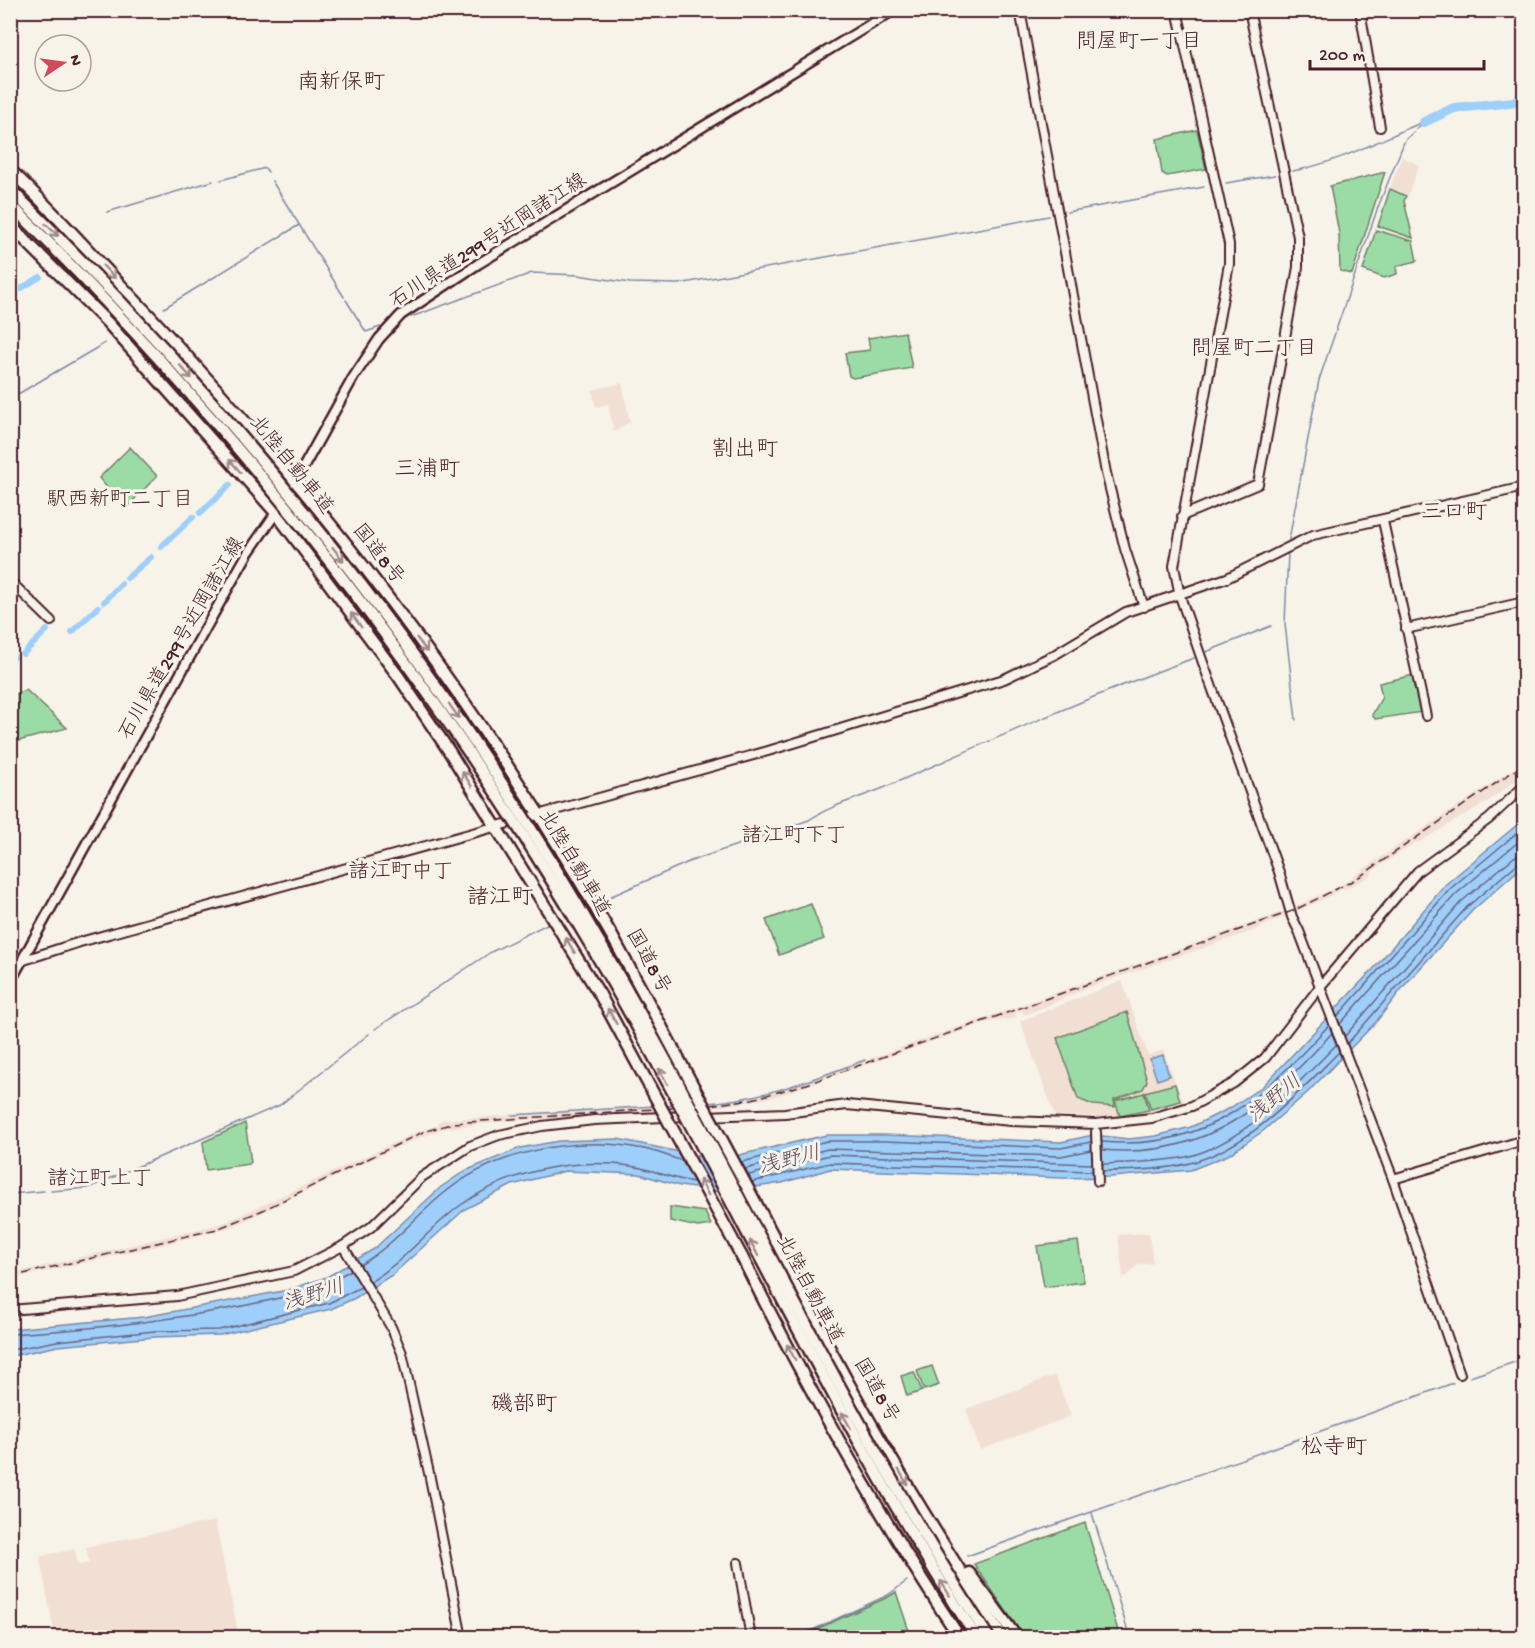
<svg xmlns="http://www.w3.org/2000/svg" width="1535" height="1648" font-family="'Gochi Hand','Klee One',sans-serif">
	<style>
		.built { fill: #f2dfd3 }
		.green { fill: #9bdca6; stroke: #727e68; stroke-width: 1.5 }
		.water { fill: #9dcffa; stroke: #7c89a7; stroke-width: 1.5 }
		.lines { fill: none; stroke-linecap: round; stroke-linejoin: round }
		.shore { stroke: #6b657e; stroke-width: 1.5 }
		.stream { stroke: #7c89a7; stroke-width: 1.5 }
		.canal { stroke: #9dcffa; stroke-width: 6 }
		.river { stroke: #9dcffa; stroke-width: 10 }
		.tertiary-casing { stroke: #4a1f2b; stroke-width: 12 }
		.secondary-casing { stroke: #4a1f2b; stroke-width: 13 }
		.trunk-casing { stroke: #4a1f2b; stroke-width: 15 }
		.tertiary { stroke: #f7f3e8; stroke-width: 8 }
		.secondary { stroke: #f7f3e8; stroke-width: 8 }
		.trunk { stroke: #f7f3e8; stroke-width: 10 }
		.rail { stroke: #4a1f2b; stroke-width: 1.5; stroke-dasharray: 9 4.5; stroke-linecap: butt }
		.trunk-bridge-casing { stroke: #4a1f2b; stroke-width: 15; stroke-linecap: butt }
		.motorway-bridge-casing { stroke: #4a1f2b; stroke-width: 15; stroke-linecap: butt }
		.trunk-bridge { stroke: #f7f3e8; stroke-width: 10 }
		.motorway-bridge { stroke: #f7f3e8; stroke-width: 10 }
		.oneway { stroke: #a0898a }
		.labels { text-anchor: middle; dominant-baseline: central; stroke-width: 6; stroke-linejoin: round; paint-order: stroke }
		.street-label { font-size: 20px; fill: #4a1f2b; stroke: #f7f3e8 }
		.neighbourhood-label { font-size: 21px; fill: #4a1f2b; stroke: #f7f3e8 }
		.water-label { font-size: 21px; font-style: italic; fill: #5f4b5f; stroke: #f7f3e8 }
		.quarter-label { font-size: 22px; fill: #4a1f2b; stroke: #f7f3e8 }
	</style>
	<rect width="100%" height="100%" fill="#f7f3e8"/>
	<filter id="ink" filterUnits="userSpaceOnUse"><feTurbulence type="fractalNoise" baseFrequency=".0167" numOctaves="2"/><feDisplacementMap in="SourceGraphic" scale="12" xChannelSelector="R" yChannelSelector="G"/><feConvolveMatrix kernelMatrix="1 2 1 2 8 2 1 2 1" color-interpolation-filters="sRGB"/></filter>
	<g filter="url(#ink)">
		<g class="built">
			<polygon points="1402,157 1419,165 1408,195 1390,188"/>
			<polygon points="622,383 630,422 614,432 608,404 596,407 592,390"/>
			<polygon points="1524,762 1524,774 1490,800 1418,843 1416,842 1371,872 1372,875 1343,890 1341,885 1390,851"/>
			<polygon points="1340,886 1341,889 1326,898 1250,932 1089,987 1033,1012 1024,1015 1022,1010 1015,1013 1016,1018 985,1023 774,1097 712,1108 506,1121 441,1129 395,1148 234,1226 158,1246 11,1279 10,1274 224,1223 419,1131 438,1125 440,1120 716,1102 748,1099 787,1088 1216,936 1285,911"/>
			<polygon points="1122,981 1148,1055 1163,1050 1183,1102 1133,1117 1055,1116 1020,1021"/>
			<polygon points="1149,1233 1153,1263 1137,1265 1128,1276 1123,1277 1118,1235"/>
			<polygon points="1055,1375 1071,1416 980,1450 966,1409"/>
			<polygon points="215,1521 239,1637 55,1637 40,1559 41,1556 75,1549 78,1565 89,1563 86,1547"/>
		</g>
		<g class="green">
			<polygon points="1197,130 1206,169 1167,176 1162,173 1157,139"/>
			<polygon points="1385,172 1352,274 1340,271 1339,233 1330,186"/>
			<polygon points="1390,189 1406,196 1404,201 1413,238 1378,226"/>
			<polygon points="1376,230 1413,241 1417,261 1396,266 1397,274 1384,278 1363,270"/>
			<polygon points="905,332 912,368 853,378 849,376 845,353 870,350 868,338"/>
			<polygon points="130,447 157,476 125,509 99,478"/>
			<polygon points="1414,675 1423,712 1375,719 1372,715 1382,697 1379,683"/>
			<polygon points="26,690 67,728 11,743 11,695"/>
			<polygon points="811,904 824,939 779,955 766,920"/>
			<polygon points="1127,1012 1147,1081 1143,1089 1114,1100 1115,1107 1093,1105 1078,1099 1057,1038"/>
			<polygon points="1175,1084 1180,1101 1151,1109 1145,1092"/>
			<polygon points="1144,1093 1149,1110 1120,1116 1115,1101"/>
			<polygon points="245,1123 251,1162 249,1164 206,1170 203,1142"/>
			<polygon points="670,1207 705,1212 711,1225 698,1227 670,1221"/>
			<polygon points="1078,1241 1084,1282 1044,1287 1037,1246"/>
			<polygon points="932,1366 939,1385 924,1390 917,1371"/>
			<polygon points="914,1372 922,1391 907,1396 901,1376"/>
			<polygon points="1085,1523 1120,1637 1024,1637 974,1564"/>
			<polygon points="896,1592 911,1637 799,1637 888,1597"/>
		</g>
		<g class="water">
			<polygon points="1524,819 1524,865 1472,911 1404,986 1376,1022 1308,1092 1263,1131 1228,1155 1191,1170 1111,1177 1063,1178 830,1169 782,1183 723,1192 680,1186 639,1174 565,1171 512,1185 465,1209 392,1275 355,1298 331,1309 220,1335 155,1337 58,1346 11,1356 11,1329 144,1317 288,1290 327,1277 374,1249 441,1187 465,1171 520,1148 559,1141 618,1139 717,1160 827,1135 885,1135 1061,1142 1093,1135 1129,1139 1156,1136 1191,1127 1230,1108 1263,1086 1376,966 1446,884"/>
			<polygon points="1163,1055 1169,1076 1157,1080 1150,1059"/>
		</g>
		<g class="lines">
			<g class="shore">
				<polyline points="1337,1017 1451,888 1524,827"/>
				<polyline points="1340,1024 1456,894 1524,837"/>
				<polyline points="1345,1036 1461,902 1514,857 1524,854"/>
				<polyline points="1347,1044 1467,907 1518,863 1524,861"/>
				<path d="M1102 1142C1206 1152 1263 1097 1329 1025"/>
				<path d="M1102 1150C1207 1160 1266 1105 1332 1033"/>
				<polyline points="742,1162 827,1141 885,1141 1061,1148 1091,1142"/>
				<path d="M1103 1164C1129 1163 1159 1162 1186 1157 1242 1145 1297 1084 1336 1045"/>
				<polyline points="745,1169 828,1149 1061,1156 1091,1150"/>
				<path d="M1103 1171C1130 1171 1164 1170 1190 1163 1250 1147 1297 1094 1339 1052"/>
				<polyline points="749,1175 830,1155 1092,1164"/>
				<polyline points="752,1182 830,1163 1092,1171"/>
				<path d="M360 1265C392 1246 415 1217 443 1194 494 1151 574 1136 638 1148 653 1150 668 1156 682 1161"/>
				<path d="M370 1282C405 1261 429 1228 461 1205 511 1169 581 1156 641 1168 659 1172 676 1180 694 1182"/>
				<path d="M10 1334C79 1330 148 1323 216 1311 263 1302 310 1295 351 1270"/>
				<polyline points="10,1350 57,1341 155,1331 219,1330 329,1303 361,1287"/>
			</g>
			<g class="stream">
				<path d="M1293 171C1340 162 1379 140 1423 122"/>
				<polyline points="221,180 265,168 268,172"/>
				<polyline points="272,181 344,297"/>
				<polyline points="1226,183 1275,175"/>
				<polyline points="107,212 213,181"/>
				<polyline points="1067,212 1204,187"/>
				<polyline points="346,300 366,332 380,327"/>
				<polyline points="164,308 299,225"/>
				<polyline points="411,317 532,273 578,275 630,283 679,284 1049,216"/>
				<polyline points="18,394 105,343"/>
				<polyline points="1288,545 1319,380 1378,207 1405,140 1424,122"/>
				<polyline points="1288,552 1285,624 1296,720"/>
				<polyline points="1206,652 1271,626"/>
				<path d="M605 899 691 861 809 820C833 804 861 798 888 786 989 741 1090 696 1194 658"/>
				<polyline points="375,1029 491,952 547,924"/>
				<path d="M707 1103C763 1099 813 1079 865 1060"/>
				<polyline points="665,1106 676,1105"/>
				<polyline points="512,1115 655,1106"/>
				<polyline points="51,1191 88,1188 280,1105 369,1034"/>
				<polyline points="10,1194 44,1191"/>
				<polyline points="1470,1377 1524,1359"/>
				<polyline points="1092,1513 1130,1638"/>
				<path d="M967 1556C1129 1498 1292 1443 1453 1383"/>
				<polyline points="795,1638 888,1595 907,1581"/>
			</g>
			<g class="canal">
				<polyline points="10,295 40,277"/>
				<polyline points="200,513 230,485"/>
				<polyline points="161,547 193,517"/>
				<polyline points="127,578 151,557"/>
				<polyline points="104,602 121,584"/>
				<polyline points="72,632 98,607"/>
				<polyline points="23,654 47,630"/>
				<polyline points="10,658 14,657"/>
			</g>
			<polyline class="river" points="1424,122 1454,108 1524,101"/>
			<defs>
				<g id="tertiary">
					<polyline points="1020,10 1106,473 1125,549 1144,607"/>
					<polyline points="1177,10 1229,244 1229,264 1174,566 1180,596 1202,660 1279,872 1292,917 1299,931 1393,1179 1460,1374"/>
					<polyline points="1360,10 1380,127"/>
					<polyline points="1182,516 1258,484 1298,267 1298,237 1249,10"/>
					<polyline points="1383,521 1426,716"/>
					<polyline points="10,581 51,621"/>
					<polyline points="1406,629 1524,602"/>
					<polyline points="10,972 24,960 80,942 768,751 1004,679 1054,655 1126,612 1227,578 1313,535 1524,487"/>
					<polyline points="706,1116 785,1113 847,1105 1011,1121 1096,1124 1152,1118 1192,1106 1234,1083 1265,1058 1319,988 1418,871 1489,819 1524,786"/>
					<polyline points="1096,1132 1098,1181"/>
					<polyline points="1393,1179 1524,1140"/>
					<polyline points="343,1246 391,1327 402,1353 429,1473 462,1638"/>
					<polyline points="10,1310 177,1296 294,1271 343,1246 371,1227 422,1177 470,1146 499,1135 542,1126 594,1120 688,1116"/>
					<polyline points="738,1563 751,1638"/>
				</g>
				<g id="secondary">
					<polyline points="293,486 353,378 379,339 401,315 478,264 894,10"/>
					<polyline points="10,982 214,613 248,553 278,510"/>
				</g>
				<g id="trunk">
					<path d="M10 170C46 204 79 240 112 276 318 491 504 732 645 996"/>
					<polyline points="10,225 108,323 276,513 399,677 449,751 600,995"/>
					<path d="M776 1241C840 1379 920 1510 1003 1638"/>
					<path d="M742 1257C807 1388 879 1516 960 1638"/>
					<polyline points="969,1573 1017,1638"/>
				</g>
			</defs>
			<use href="#tertiary" class="tertiary-casing"/>
			<use href="#secondary" class="secondary-casing"/>
			<use href="#trunk" class="trunk-casing"/>
			<use href="#tertiary" class="tertiary"/>
			<use href="#secondary" class="secondary"/>
			<use href="#trunk" class="trunk"/>
			<polyline class="rail" points="10,1277 217,1229 263,1210 423,1132 454,1123 711,1105 752,1099 807,1084 1295,910 1356,879 1524,764"/>
			<defs>
				<g id="trunk-bridge">
					<polyline points="600,995 742,1257"/>
					<polyline points="645,996 776,1241"/>
				</g>
				<g id="motorway-bridge">
					<path d="M10 189C240 414 441 666 601 945 734 1174 843 1416 989 1638"/>
					<path d="M10 204C235 425 430 672 590 944 724 1172 831 1416 977 1638"/>
				</g>
			</defs>
			<use href="#trunk-bridge" class="trunk-bridge-casing"/>
			<use href="#motorway-bridge" class="motorway-bridge-casing"/>
			<use href="#trunk-bridge" class="trunk-bridge"/>
			<use href="#motorway-bridge" class="motorway-bridge"/>
		</g>
		<defs><path id="oneway-shaft" d="M-6 0H5M1.5-3L5.5 0L1.5 3" fill="none" stroke-width="1.6" stroke-linecap="round" stroke-linejoin="round" transform="scale(1.5)"/></defs>
		<g class="oneway">
			<use href="#oneway-shaft" transform="translate(52 230) rotate(44)"/>
			<use href="#oneway-shaft" transform="translate(109 272) rotate(46)"/>
			<use href="#oneway-shaft" transform="translate(186 372) rotate(48)"/>
			<use href="#oneway-shaft" transform="translate(235 466) rotate(-132)"/>
			<use href="#oneway-shaft" transform="translate(338 554) rotate(52)"/>
			<use href="#oneway-shaft" transform="translate(356 620) rotate(-127)"/>
			<use href="#oneway-shaft" transform="translate(422 645) rotate(54)"/>
			<use href="#oneway-shaft" transform="translate(454 711) rotate(55)"/>
			<use href="#oneway-shaft" transform="translate(467 779) rotate(-123)"/>
			<use href="#oneway-shaft" transform="translate(570 945) rotate(-121)"/>
			<use href="#oneway-shaft" transform="translate(612 1016) rotate(-120)"/>
			<use href="#oneway-shaft" transform="translate(663 1076) rotate(-119)"/>
			<use href="#oneway-shaft" transform="translate(704 1187) rotate(-118)"/>
			<use href="#oneway-shaft" transform="translate(754 1248) rotate(-118)"/>
			<use href="#oneway-shaft" transform="translate(791 1352) rotate(-118)"/>
			<use href="#oneway-shaft" transform="translate(846 1420) rotate(-119)"/>
			<use href="#oneway-shaft" transform="translate(903 1477) rotate(60)"/>
			<use href="#oneway-shaft" transform="translate(945 1588) rotate(-122)"/>
		</g>
	</g>
	<g class="labels">
		<g class="street-label">
			<text transform="translate(489 242) rotate(-33)">石川県道299号近岡諸江線</text>
			<text transform="translate(290 466) rotate(51)">北陸自動車道</text>
			<text transform="translate(377 555) rotate(52)">国道8号</text>
			<text transform="translate(183 639) rotate(-60)">石川県道299号近岡諸江線</text>
			<text transform="translate(573 864) rotate(59)">北陸自動車道</text>
			<text transform="translate(647 962) rotate(61)">国道8号</text>
			<text transform="translate(808 1290) rotate(62)">北陸自動車道</text>
			<text transform="translate(875 1391) rotate(60)">国道8号</text>
		</g>
		<g class="neighbourhood-label">
			<text x="1139" y="43">問屋町一丁目</text>
			<text x="1254" y="350">問屋町二丁目</text>
			<text x="120" y="501">駅西新町二丁目</text>
			<text x="794" y="837">諸江町下丁</text>
			<text x="401" y="873">諸江町中丁</text>
			<text x="100" y="1180">諸江町上丁</text>
		</g>
		<g class="water-label">
			<text transform="translate(1276 1100) rotate(-40)">浅野川</text>
			<text transform="translate(790 1162) rotate(-14)">浅野川</text>
			<text transform="translate(314 1297) rotate(-17)">浅野川</text>
		</g>
		<g class="quarter-label">
			<text x="341" y="84">南新保町</text>
			<text x="745" y="451">割出町</text>
			<text x="427" y="471">三浦町</text>
			<text x="1454" y="514">三口町</text>
			<text x="500" y="899">諸江町</text>
			<text x="524" y="1406">磯部町</text>
			<text x="1334" y="1449">松寺町</text>
		</g>
	</g>
	<rect width="1535" height="1648" fill="none" stroke="#f7f3e8" stroke-width="36"/>
	<rect x="18" y="18" width="1499" height="1612" fill="none" stroke="#4a1f2b" stroke-width="2" filter="url(#ink)"/>
	<g transform="translate(63 63) rotate(77)"><circle r="28" fill="#f7f3e8" stroke="#b29e9c" stroke-width="1.5"/>
	<path d="M0-4.5L10 22L0 15L-10 22Z" fill="#d1495b"/>
	<text y="-9" font-size="16" font-weight="bold" text-anchor="middle" fill="#4a1f2b">N</text>
	</g>
	<path d="M1310 60v9h174v-9" fill="none" stroke="#4a1f2b" stroke-width="3"/>
	<text x="1319" y="60" font-size="18" fill="#4a1f2b" stroke="#f7f3e8" stroke-width="4.5" paint-order="stroke">200 m</text>
</svg>
